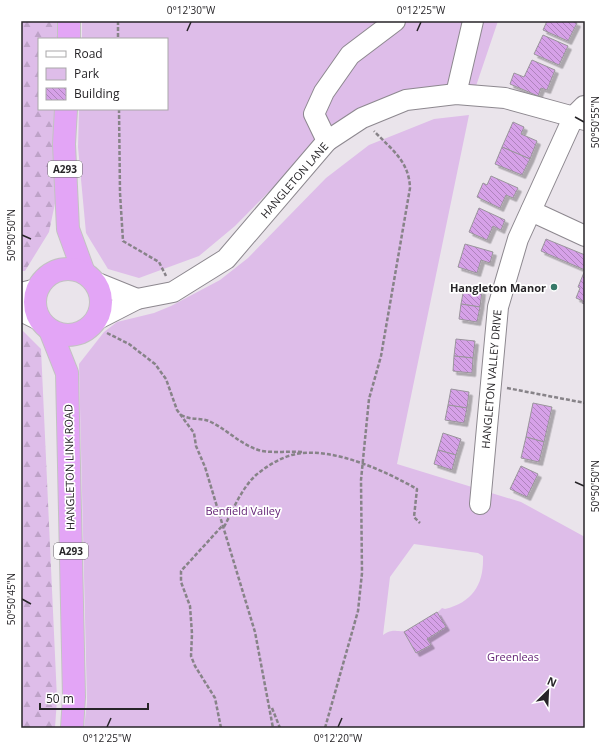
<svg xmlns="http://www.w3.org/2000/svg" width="606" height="749" font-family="'Open Sans',sans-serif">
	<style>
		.forest { fill: url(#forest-firs) }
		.park { fill: #debde9; fill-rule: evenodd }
		.building { fill: url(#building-back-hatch); stroke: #9a959c; filter: url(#shadow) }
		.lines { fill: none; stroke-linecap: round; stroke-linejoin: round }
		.minor-casing { stroke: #8d888f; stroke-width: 22 }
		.highway-casing { stroke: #c3c2c3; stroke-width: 24 }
		.path { stroke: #878388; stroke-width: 2.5; stroke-dasharray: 4 2; stroke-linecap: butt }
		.minor { stroke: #fff; stroke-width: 20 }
		.highway { stroke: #e3a5f6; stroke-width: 22 }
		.ticks { fill: none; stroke: #272528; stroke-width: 1.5 }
		.poi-dot { fill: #367868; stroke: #fff; stroke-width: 1.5 }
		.labels { text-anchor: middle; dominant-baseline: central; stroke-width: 3.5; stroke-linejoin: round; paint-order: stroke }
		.shield { fill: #fff; stroke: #686668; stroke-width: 1 }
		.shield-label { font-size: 10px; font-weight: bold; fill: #272528 }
		.street-label { font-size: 11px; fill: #272528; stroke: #fff }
		.poi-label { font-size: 11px; font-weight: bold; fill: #272528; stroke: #fff; text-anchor: end }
		.park-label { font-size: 11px; fill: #632275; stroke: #fff }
		.neatline { fill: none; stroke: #272528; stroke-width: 1.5 }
		.ticks-label { font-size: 10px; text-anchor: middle; fill: #272528 }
	</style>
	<defs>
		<pattern id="forest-firs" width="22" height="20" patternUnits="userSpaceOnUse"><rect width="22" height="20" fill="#debde9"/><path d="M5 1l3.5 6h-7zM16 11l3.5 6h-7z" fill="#bea2c8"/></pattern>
		<pattern id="building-back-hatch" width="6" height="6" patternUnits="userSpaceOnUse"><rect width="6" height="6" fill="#d6a1e8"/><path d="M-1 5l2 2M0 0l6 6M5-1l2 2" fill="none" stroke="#ae83bc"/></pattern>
		<filter id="shadow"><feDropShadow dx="3.5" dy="3.5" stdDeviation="0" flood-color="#0004"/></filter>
	</defs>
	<rect width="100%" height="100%" fill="#eae4eb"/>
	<g class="forest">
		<polygon points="21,21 62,21 62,39 39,39 39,109 60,109 59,184 49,232 25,271 21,271"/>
		<polygon points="21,329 41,349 57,699 55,728 21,728"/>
	</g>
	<g class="park">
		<polygon points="82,21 498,21 476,86 449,86 303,157 235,226 199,256 139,278 108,269 86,233 78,147 79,109 167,109 167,39 82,39"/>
		<path d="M469 115 397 464 521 502 585 537V728H84L87 702 79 364 104 332 117 322 154 313 171 306 220 280 248 258 326 178 369 145 434 119ZM414 544 478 553 483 556C484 584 473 602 445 609L442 608C437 614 412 630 404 631 394 632 394 628 383 635L390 577Z"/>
	</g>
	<g class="building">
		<polygon points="547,21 572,21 577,23 568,41 543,30"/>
		<polygon points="543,35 568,46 559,65 534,54"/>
		<polygon points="532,60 555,70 547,90 541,88 538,96 510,84 514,73 524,77"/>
		<polygon points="513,122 524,127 521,134 537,141 530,159 502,147"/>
		<polygon points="502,147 530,159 522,175 495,164"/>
		<polygon points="491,176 518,188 513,198 506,195 500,208 477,197 483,183 487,185"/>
		<polygon points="479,208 505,220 501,230 493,226 487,240 469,232"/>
		<polygon points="546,239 585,255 585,304 582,303 583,301 576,298 580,288 578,287 585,270 541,251"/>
		<polygon points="465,244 493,252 490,263 481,260 477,273 458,267"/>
		<polygon points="464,288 482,291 480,307 461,304"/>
		<polygon points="461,304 480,307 477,322 459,319"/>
		<polygon points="456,339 475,341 473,358 454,356"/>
		<polygon points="454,356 473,358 472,373 453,371"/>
		<polygon points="451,389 469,392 467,408 448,405"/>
		<polygon points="533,403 552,407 544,442 526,437"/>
		<polygon points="448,405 467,408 464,423 445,420"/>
		<polygon points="443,433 461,439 456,455 438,450"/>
		<polygon points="526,437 544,442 539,462 521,458"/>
		<polygon points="438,450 456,455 452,470 434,464"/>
		<polygon points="521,466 538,474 527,497 510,489"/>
		<polygon points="437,612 446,627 427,639 431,645 416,653 404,632"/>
	</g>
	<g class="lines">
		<defs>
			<g id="minor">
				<polyline points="456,94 473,21"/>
				<polyline points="327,141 314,114 324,92 350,55 395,21"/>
				<polyline points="531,211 585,236"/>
				<polyline points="95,282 137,299"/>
				<polyline points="21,293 37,289"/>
				<polyline points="21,311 41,321"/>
				<polyline points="96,320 137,299 173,292 226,259 327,141 362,118 406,100 456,94 505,98 585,120"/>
				<polyline points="480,504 498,307 518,239 574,116 584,106"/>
			</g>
			<g id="highway">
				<polyline points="69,39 69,21"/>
				<polyline points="66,109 64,144 68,229 84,273"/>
				<circle cx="68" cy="302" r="33"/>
				<polyline points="50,330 67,373 74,697 72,728"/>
			</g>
		</defs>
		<use href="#minor" class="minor-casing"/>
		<use href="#highway" class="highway-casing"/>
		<g class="path">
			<polyline points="118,21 118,39"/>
			<polyline points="119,109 120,193 123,241 159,262 166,276"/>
			<polyline points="107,333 129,344 155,364 166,379 177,410 194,433 196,446 205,467 255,632 273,728"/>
			<polyline points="507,388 585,403"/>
			<path d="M181 415C192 421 202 417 211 422 229 431 242 446 262 451 276 453 289 451 303 452"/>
			<path d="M224 527C233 510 241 489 256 475 267 466 281 457 296 454 334 447 385 471 417 489L414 517 420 523"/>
			<polyline points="272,708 280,728"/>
			<polyline points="221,728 215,698 195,666 191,656 192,634 190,606 181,582 181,571 223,525"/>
			<path d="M325 728 358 611 362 573 361 480 369 399 381 356 410 188C409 161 392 150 374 131"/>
		</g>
		<use href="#minor" class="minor"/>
		<use href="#highway" class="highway"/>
	</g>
	<path class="ticks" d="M187 31 191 22M417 31 421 22M575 117 584 122M22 235 31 239M575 482 584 486M22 599 31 604M107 727 111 718M338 727 342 718"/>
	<circle class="poi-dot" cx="554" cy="287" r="4"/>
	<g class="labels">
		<g class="shield">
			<rect x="48" y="161" width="34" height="16" rx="3"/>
			<rect x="54" y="543" width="34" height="16" rx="3"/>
		</g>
		<g class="shield-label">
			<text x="65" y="169">A293</text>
			<text x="71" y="551">A293</text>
		</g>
		<g class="street-label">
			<text transform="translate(294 180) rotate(-49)">HANGLETON LANE</text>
			<text transform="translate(491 379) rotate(-85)">HANGLETON VALLEY DRIVE</text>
			<text transform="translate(69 467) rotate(-91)">HANGLETON LINK ROAD</text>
		</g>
		<g class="poi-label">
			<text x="546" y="287">Hangleton Manor</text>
		</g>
		<g class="park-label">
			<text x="243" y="510">Benfield Valley</text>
			<text x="513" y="656">Greenleas</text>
		</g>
	</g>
	<rect width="606" height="749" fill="none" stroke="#ffffff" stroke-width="44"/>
	<rect x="38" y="38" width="130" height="72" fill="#ffffff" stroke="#a9a8a9"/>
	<rect x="46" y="51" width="20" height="6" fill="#ffffff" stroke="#a9a8a9"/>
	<text x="74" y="58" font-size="12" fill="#272528">Road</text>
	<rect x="46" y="68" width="20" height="12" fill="#debde9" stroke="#a9a8a9"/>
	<text x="74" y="78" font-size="12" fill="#272528">Park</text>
	<rect x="46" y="88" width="20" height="12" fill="url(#building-back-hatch)" stroke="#a9a8a9"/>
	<text x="74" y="98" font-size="12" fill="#272528">Building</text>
	<g transform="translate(548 691) rotate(24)" stroke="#ffffff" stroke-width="3" paint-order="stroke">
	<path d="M0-3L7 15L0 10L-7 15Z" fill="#272528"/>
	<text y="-6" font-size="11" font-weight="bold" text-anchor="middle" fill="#272528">N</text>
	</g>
	<path d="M40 703v6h108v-6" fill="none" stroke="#272528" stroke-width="2"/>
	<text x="46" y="703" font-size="12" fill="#272528" stroke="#ffffff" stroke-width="3" paint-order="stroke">50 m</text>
	<rect x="22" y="22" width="562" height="705" class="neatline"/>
	<g class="ticks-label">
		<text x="191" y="14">0°12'30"W</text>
		<text x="421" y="14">0°12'25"W</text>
		<text transform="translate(595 122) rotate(-90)" y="4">50°50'55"N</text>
		<text transform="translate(11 235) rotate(-90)" y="4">50°50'50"N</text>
		<text transform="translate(595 486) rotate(-90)" y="4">50°50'50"N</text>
		<text transform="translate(11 599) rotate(-90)" y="4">50°50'45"N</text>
		<text x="107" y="742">0°12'25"W</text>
		<text x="338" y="742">0°12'20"W</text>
	</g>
</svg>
